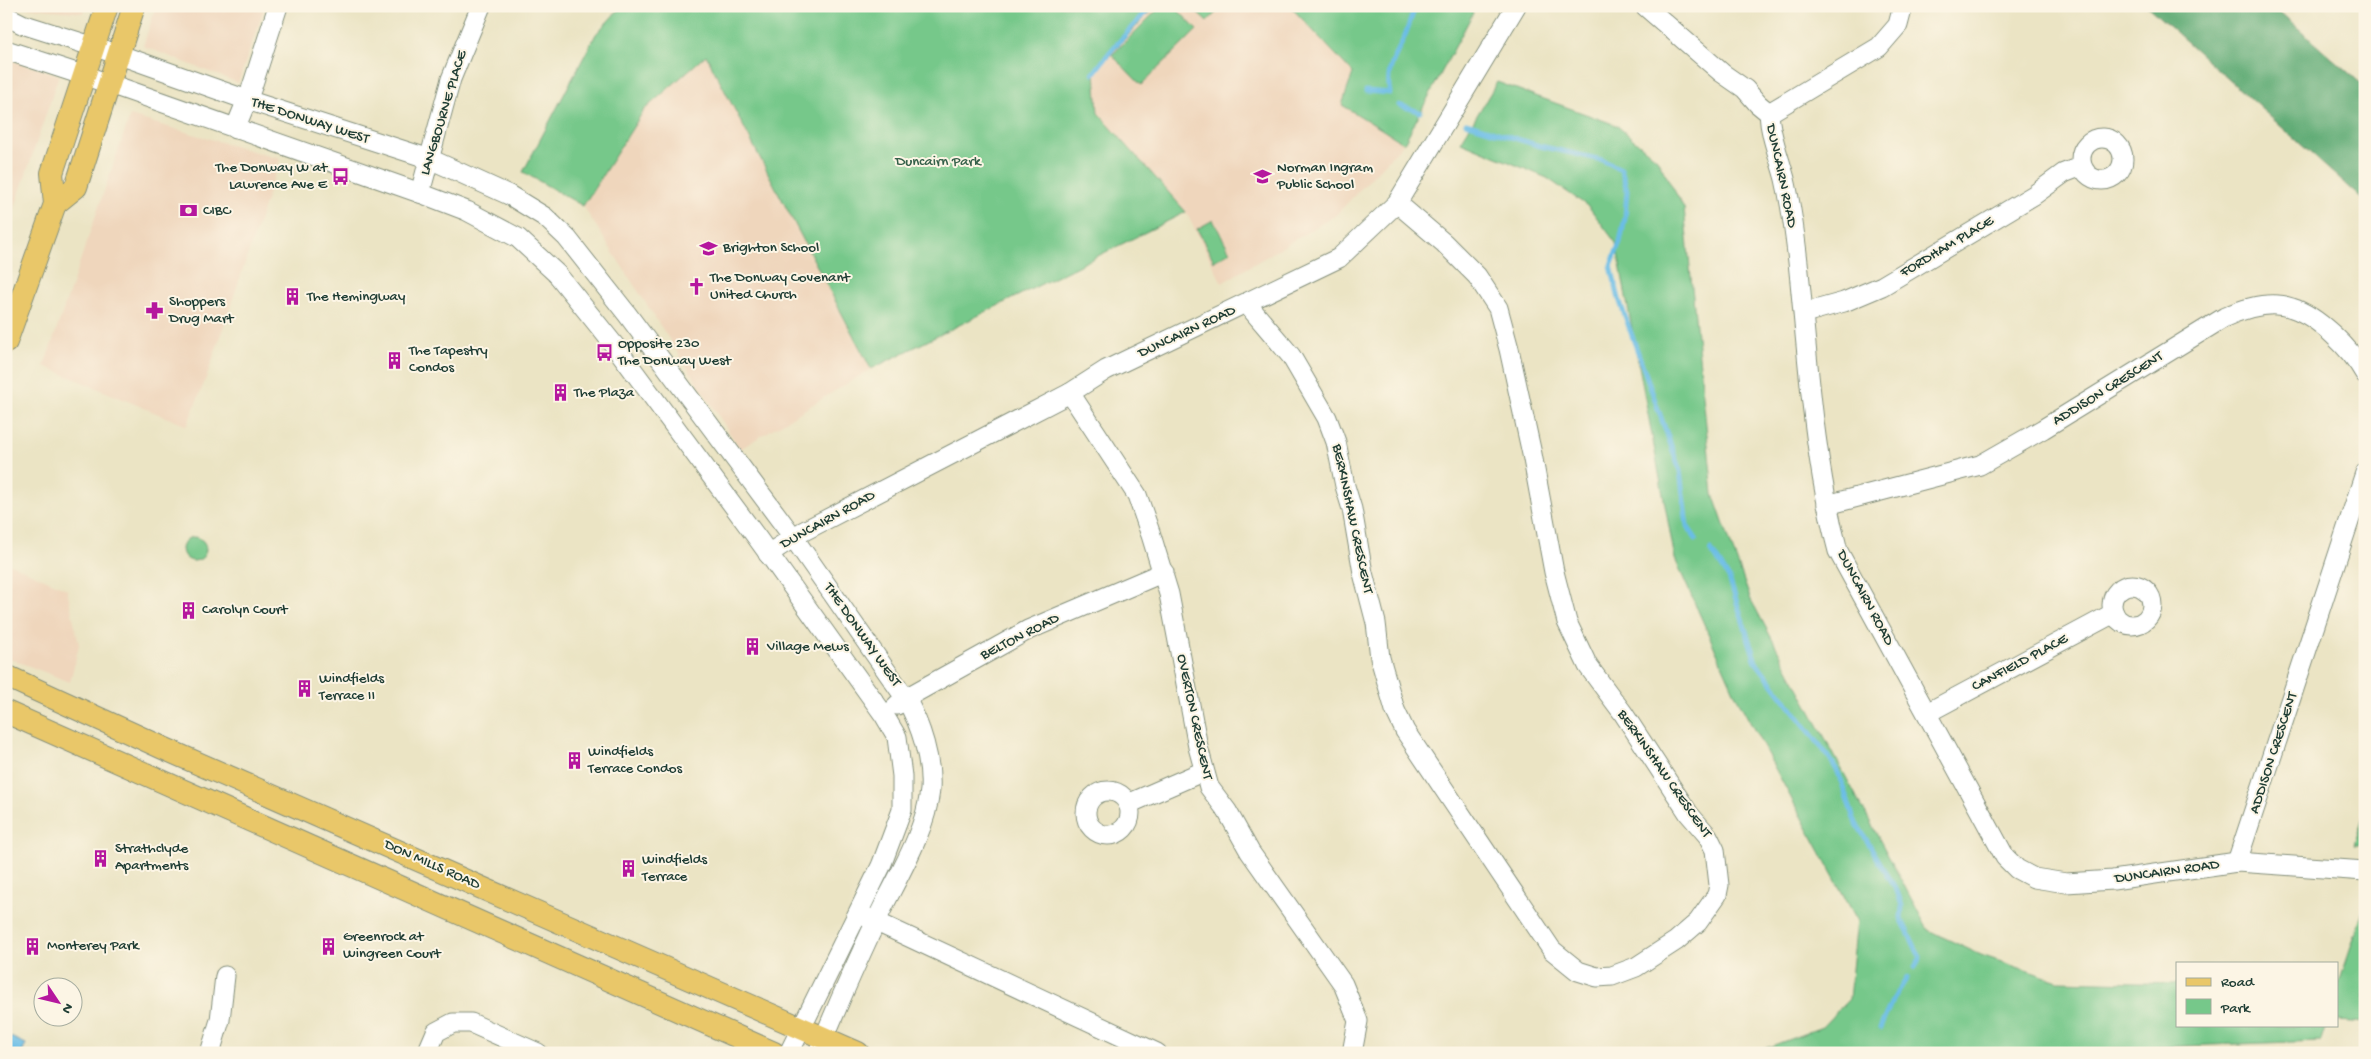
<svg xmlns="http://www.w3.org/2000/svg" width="2371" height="1059" font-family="'Gochi Hand',sans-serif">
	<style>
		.built { fill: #efd6bc }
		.green { fill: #76c88a; stroke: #4a825f }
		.forest { fill: #60ac76; stroke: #407455 }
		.water { fill: #6abde6; stroke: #447d8d }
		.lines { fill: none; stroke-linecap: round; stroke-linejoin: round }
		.stream { stroke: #6abde6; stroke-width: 5 }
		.minor-casing { stroke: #85907c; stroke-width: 21 }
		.major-casing { stroke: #85907c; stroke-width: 24 }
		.minor { stroke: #fff; stroke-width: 19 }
		.major { stroke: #e9c769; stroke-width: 22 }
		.labels { text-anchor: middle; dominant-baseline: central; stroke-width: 4; stroke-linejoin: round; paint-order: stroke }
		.street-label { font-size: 15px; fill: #1f3d34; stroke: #fcf5e5 }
		.park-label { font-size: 15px; fill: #35604a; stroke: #fcf5e5 }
		.poi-label { font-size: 15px; fill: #1f3d34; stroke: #fcf5e5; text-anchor: start }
	</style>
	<rect width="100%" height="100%" fill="#fcf5e5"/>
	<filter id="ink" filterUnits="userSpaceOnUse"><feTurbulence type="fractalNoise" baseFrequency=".02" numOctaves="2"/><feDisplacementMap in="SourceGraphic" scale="10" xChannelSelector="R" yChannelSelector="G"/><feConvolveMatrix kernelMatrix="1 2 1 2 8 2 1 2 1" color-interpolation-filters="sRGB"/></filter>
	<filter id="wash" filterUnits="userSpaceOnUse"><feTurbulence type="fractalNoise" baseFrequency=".0096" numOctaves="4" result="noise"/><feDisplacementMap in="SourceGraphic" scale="20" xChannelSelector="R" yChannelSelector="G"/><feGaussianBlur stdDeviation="1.12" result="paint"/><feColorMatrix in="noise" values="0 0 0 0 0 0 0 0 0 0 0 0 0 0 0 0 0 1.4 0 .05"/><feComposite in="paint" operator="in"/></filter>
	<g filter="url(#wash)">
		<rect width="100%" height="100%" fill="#ebe4c4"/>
		<g class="built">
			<polygon points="12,6 85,6 83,13"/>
			<polygon points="156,6 265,6 238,83 143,46"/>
			<polygon points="1155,6 1190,6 1207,22 1222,6 1290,6 1353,73 1342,105 1404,143 1336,215 1222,283 1186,212 1097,113 1095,72"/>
			<polygon points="706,55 871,369 740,449 583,206 644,110"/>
			<polygon points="6,59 59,75 6,234"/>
			<polygon points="130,116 280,159 208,373 187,426 44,366"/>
			<polygon points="6,562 67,589 79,645 70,682 6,657"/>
		</g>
		<g class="green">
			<polygon points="622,6 1155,6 1095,72 1098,113 1186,212 871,369 706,55 644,110 583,206 523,172 596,34"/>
			<polygon points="1161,6 1174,6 1197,30 1141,85 1112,55"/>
			<polygon points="1190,6 1222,6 1207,22"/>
			<polygon points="1290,6 1470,6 1473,13 1404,143 1342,105 1353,73"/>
			<polygon points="1497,82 1616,125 1657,159 1684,208 1713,494 1750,598 1928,930 1981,955 2058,981 2177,984 2177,1025 2326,1025 2321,1041 1988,1053 1753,1053 1822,1027 1849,999 1857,920 1737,698 1675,559 1616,243 1589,207 1547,178 1461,142"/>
			<polygon points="1213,220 1230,252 1214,261 1197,229"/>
			<circle cx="194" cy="549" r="12"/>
			<polygon points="2365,811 2365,845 2354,845"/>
			<polygon points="2365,905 2365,1023 2337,1021 2337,989"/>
		</g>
		<polygon class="forest" points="2147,6 2273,6 2365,87 2365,202"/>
		<polygon class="water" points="6,1035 26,1044 22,1053 6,1053"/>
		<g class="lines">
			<g class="stream">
				<polyline points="1093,74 1109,53 1151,6"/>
				<path d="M1366 91 1390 93C1385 71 1395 58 1403 40 1408 29 1411 17 1416 6"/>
				<polyline points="1399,105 1420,112"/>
				<polyline points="1466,123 1540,146 1602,160 1621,169 1627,190 1625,218 1620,242 1611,266 1619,299 1680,471 1687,526 1696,539"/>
				<polyline points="1711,550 1729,578 1756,662 1829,757 1838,772 1854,819 1897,891 1902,906 1901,918 1920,957 1915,967"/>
				<polyline points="1880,1028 1892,1001 1907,978"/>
			</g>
		</g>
	</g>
	<g filter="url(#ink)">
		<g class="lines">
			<defs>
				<g id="minor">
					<polyline points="1645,6 1722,73 1745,89 1758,104 1769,113"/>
					<path d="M6 16 22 24 120 55 247 100 430 159 509 195 545 217 567 238 627 314 793 537 906 699C921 725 932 760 930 790 926 831 898 876 880 913 858 959 837 1006 818 1053"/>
					<polyline points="6,50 110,84 420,193 467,211 518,238 557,274 615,346 758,539 884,715 897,737 902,776 902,810 881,866 789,1053"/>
					<path d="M1769 113C1770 136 1779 156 1785 179 1791 205 1795 235 1798 262 1808 357 1813 457 1838 551L2005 857 2017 869 2034 878 2066 883 2113 880 2237 862 2365 871"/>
					<polyline points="1769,113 1879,47 1898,25 1903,6"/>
					<polyline points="235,129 251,90 278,6"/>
					<circle cx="2102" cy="159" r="21"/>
					<polyline points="420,193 451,79 481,6"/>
					<polyline points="1247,304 1291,356 1327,418 1336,442 1345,486 1352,509 1363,573 1376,623 1380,658 1395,710 1405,731 1552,950 1578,971 1597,977 1612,976 1636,967 1676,941 1698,922 1717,895 1719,885 1715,850 1708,836 1689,814 1623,713 1588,666 1567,622 1554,572 1532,454 1509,349 1498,308 1477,276 1444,243 1397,203"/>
					<polyline points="1804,313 1844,302 1882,286 2034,195 2064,173 2082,166"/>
					<polyline points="1070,393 1137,495 1151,535 1169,594 1198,747 1209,787 1227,811 1250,852 1343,984 1358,1021 1352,1053"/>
					<path d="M1827 505 1980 465 2043 429 2225 317C2245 308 2270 300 2292 308 2318 316 2352 350 2365 374"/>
					<polyline points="768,554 802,532 1070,393 1106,370 1339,258 1397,203 1516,6"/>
					<circle cx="2132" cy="605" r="20"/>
					<polyline points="897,705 913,694 1028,630 1164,572"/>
					<polyline points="1927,713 2114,613"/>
					<circle cx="1108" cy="813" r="22"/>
					<polyline points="1128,804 1204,771"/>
					<polyline points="2237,862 2365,473"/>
					<polyline points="866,917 1157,1053"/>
					<polyline points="210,1053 220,1020 225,976"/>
					<polyline points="427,1053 436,1032 453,1023 471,1023 538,1053"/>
				</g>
				<g id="major">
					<polyline points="55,204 76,187 134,6"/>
					<polyline points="6,342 55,204 52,173 107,6"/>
					<polyline points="6,676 163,748 858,1053"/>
					<polyline points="6,712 774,1053"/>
				</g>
			</defs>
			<use href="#minor" class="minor-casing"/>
			<use href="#major" class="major-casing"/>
			<use href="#minor" class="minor"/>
			<use href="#major" class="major"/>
		</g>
	</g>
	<defs>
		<symbol id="bus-bare" viewBox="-9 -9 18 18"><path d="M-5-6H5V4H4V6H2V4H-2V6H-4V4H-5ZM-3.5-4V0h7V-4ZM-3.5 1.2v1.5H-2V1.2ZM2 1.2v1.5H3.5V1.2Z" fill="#b5179e" stroke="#fcf5e5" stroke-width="2.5" paint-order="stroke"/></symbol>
		<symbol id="school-bare" viewBox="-9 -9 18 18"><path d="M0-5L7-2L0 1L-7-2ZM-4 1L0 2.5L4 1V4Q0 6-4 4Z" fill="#b5179e" stroke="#fcf5e5" stroke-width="2.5" paint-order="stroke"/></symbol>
		<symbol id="bank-bare" viewBox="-9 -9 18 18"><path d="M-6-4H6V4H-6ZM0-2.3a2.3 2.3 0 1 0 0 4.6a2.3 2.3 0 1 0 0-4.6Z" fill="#b5179e" stroke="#fcf5e5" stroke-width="2.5" paint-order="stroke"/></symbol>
		<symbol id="church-bare" viewBox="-9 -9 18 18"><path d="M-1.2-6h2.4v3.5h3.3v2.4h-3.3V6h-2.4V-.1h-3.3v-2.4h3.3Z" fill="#b5179e" stroke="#fcf5e5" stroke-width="2.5" paint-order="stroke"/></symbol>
		<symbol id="building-bare" viewBox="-9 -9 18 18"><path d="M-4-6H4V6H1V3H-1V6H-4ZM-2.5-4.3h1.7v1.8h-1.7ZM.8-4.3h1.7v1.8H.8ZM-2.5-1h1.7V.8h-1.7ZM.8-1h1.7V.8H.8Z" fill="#b5179e" stroke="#fcf5e5" stroke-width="2.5" paint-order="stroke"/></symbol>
		<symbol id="pharmacy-bare" viewBox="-9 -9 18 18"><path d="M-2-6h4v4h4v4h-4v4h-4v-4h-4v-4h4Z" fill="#b5179e" stroke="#fcf5e5" stroke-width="2.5" paint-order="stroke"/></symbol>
	</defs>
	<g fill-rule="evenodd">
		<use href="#bus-bare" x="328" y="164" width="25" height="25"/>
		<use href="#school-bare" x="1250" y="164" width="25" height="25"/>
		<use href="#bank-bare" x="176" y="198" width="25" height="25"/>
		<use href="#school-bare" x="696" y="236" width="25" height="25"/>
		<use href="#church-bare" x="684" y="274" width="25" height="25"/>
		<use href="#building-bare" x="280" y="284" width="25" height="25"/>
		<use href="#pharmacy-bare" x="142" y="298" width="25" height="25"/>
		<use href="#bus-bare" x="592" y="340" width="25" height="25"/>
		<use href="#building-bare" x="382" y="348" width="25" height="25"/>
		<use href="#building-bare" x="548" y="380" width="25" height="25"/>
		<use href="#building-bare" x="176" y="598" width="25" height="25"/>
		<use href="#building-bare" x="740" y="634" width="25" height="25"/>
		<use href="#building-bare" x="292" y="676" width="25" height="25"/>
		<use href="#building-bare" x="562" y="748" width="25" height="25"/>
		<use href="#building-bare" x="88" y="846" width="25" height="25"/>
		<use href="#building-bare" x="616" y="856" width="25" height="25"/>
		<use href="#building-bare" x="20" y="934" width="25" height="25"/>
		<use href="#building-bare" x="316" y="934" width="25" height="25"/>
	</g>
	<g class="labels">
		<g class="street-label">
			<text transform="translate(444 113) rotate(-73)">LANGBOURNE PLACE</text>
			<text transform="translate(310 121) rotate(18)">THE DONWAY WEST</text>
			<text transform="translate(1781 176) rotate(78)">DUNCAIRN ROAD</text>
			<text transform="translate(1947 247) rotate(-31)">FORDHAM PLACE</text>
			<text transform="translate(1187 332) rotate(-25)">DUNCAIRN ROAD</text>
			<text transform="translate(2108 389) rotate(-32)">ADDISON CRESCENT</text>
			<text transform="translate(1352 519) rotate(78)">BERKINSHAW CRESCENT</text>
			<text transform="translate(828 520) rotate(-29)">DUNCAIRN ROAD</text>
			<text transform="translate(1865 598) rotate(62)">DUNCAIRN ROAD</text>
			<text transform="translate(862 635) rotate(55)">THE DONWAY WEST</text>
			<text transform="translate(1020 637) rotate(-27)">BELTON ROAD</text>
			<text transform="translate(2020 663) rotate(-28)">CANFIELD PLACE</text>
			<text transform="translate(1194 717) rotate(78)">OVERTON CRESCENT</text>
			<text transform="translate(2274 753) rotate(-72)">ADDISON CRESCENT</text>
			<text transform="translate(1664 774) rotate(55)">BERKINSHAW CRESCENT</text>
			<text transform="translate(432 865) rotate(24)">DON MILLS ROAD</text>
			<text transform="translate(2167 872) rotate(-8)">DUNCAIRN ROAD</text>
		</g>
		<g class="park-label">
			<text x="938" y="162">Duncairn Park</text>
		</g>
		<g class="poi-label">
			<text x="327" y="168" text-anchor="end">The Donway W at<tspan x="327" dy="17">Lawrence Ave E</tspan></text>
			<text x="1277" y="168">Norman Ingram<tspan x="1277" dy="17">Public School</tspan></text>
			<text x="203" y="211">CIBC</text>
			<text x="723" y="248">Brighton School</text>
			<text x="710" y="278">The Donway Covenant<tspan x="710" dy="17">United Church</tspan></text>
			<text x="307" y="297">The Hemingway</text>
			<text x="169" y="302">Shoppers<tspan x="169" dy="17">Drug Mart</tspan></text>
			<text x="618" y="344">Opposite 230<tspan x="618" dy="17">The Donway West</tspan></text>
			<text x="409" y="351">The Tapestry<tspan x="409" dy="17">Condos</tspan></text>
			<text x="574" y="393">The Plaza</text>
			<text x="202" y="610">Carolyn Court</text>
			<text x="767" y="647">Village Mews</text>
			<text x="319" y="679">Windfields<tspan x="319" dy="17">Terrace II</tspan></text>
			<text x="588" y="752">Windfields<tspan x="588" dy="17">Terrace Condos</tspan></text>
			<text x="115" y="849">Strathclyde<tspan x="115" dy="17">Apartments</tspan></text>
			<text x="642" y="860">Windfields<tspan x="642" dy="17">Terrace</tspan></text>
			<text x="343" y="937">Greenrock at<tspan x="343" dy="17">Wingreen Court</tspan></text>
			<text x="47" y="946">Monterey Park</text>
		</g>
	</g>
	<rect width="2371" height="1059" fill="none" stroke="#fcf5e5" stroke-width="25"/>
	<rect x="2176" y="962" width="162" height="65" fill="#fcf5e5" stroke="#a4ab9e"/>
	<rect x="2186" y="978" width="25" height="8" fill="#e9c769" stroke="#a4ab9e"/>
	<text x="2221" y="986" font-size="15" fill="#1f3d34">Road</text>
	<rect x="2186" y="999" width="25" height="15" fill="#76c88a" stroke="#a4ab9e"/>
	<text x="2221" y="1012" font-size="15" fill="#1f3d34">Park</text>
	<g transform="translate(58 1002) rotate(125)"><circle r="24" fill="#fcf5e5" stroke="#a4ab9e"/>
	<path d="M0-4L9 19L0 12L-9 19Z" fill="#b5179e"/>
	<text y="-8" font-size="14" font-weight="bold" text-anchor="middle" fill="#1f3d34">N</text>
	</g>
</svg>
